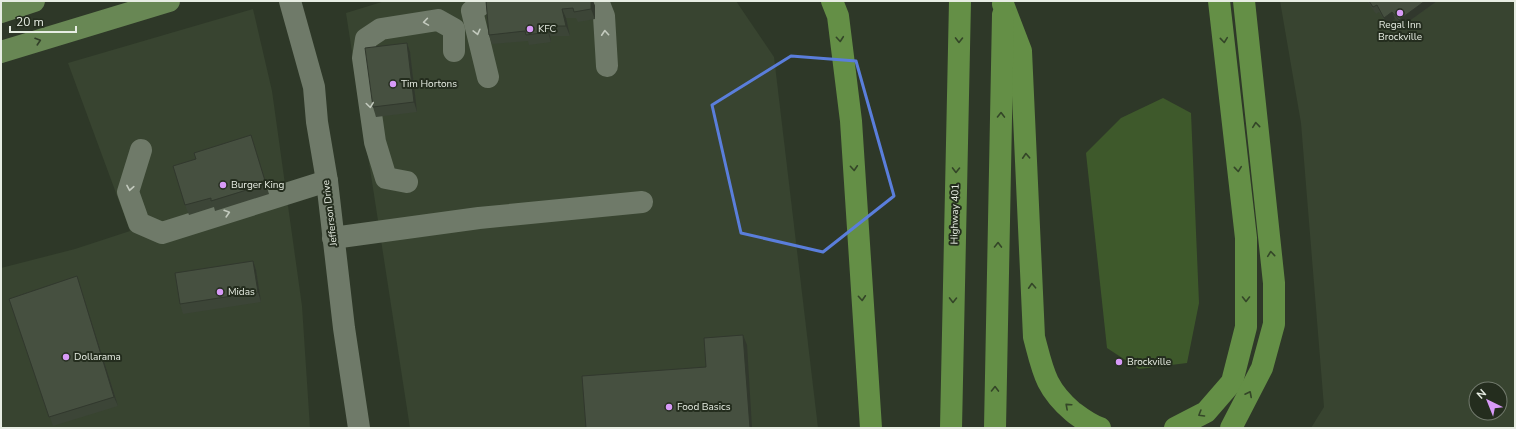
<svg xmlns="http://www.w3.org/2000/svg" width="1516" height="429" font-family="'Nunito Sans',sans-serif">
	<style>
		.built { fill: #384430; fill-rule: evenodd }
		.green { fill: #3e592b }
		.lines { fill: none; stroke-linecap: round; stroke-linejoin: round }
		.minor { stroke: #6f7a69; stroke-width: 22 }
		.major { stroke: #688754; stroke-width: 22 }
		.highway { stroke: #648f46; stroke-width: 22 }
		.wall { fill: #3c4537 }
		.shaded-wall { fill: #31382d }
		.building { fill: #465040; stroke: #31382d }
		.oneway { stroke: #c3cabe }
		.oneway2 { stroke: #344628 }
		.oneway3 { stroke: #323f29 }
		.marked { fill: none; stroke: #5a7edb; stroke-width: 3; stroke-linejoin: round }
		.poi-dot { fill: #d89af8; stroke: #242d1e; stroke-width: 1.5 }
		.labels { text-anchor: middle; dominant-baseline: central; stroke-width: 4; stroke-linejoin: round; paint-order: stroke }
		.poi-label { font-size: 10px; fill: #e7ede3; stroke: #242d1e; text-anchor: start }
		.street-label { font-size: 10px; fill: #e7ede3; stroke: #242d1e }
	</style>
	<rect width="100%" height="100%" fill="#2e3828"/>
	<g class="built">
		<polygon points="385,1 736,1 774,57 818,428 410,428 346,13"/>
		<path d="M1280 1H1515V428H1311L1324 407 1301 123ZM1476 389H1500V413H1476Z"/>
		<polygon points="253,9 272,91 302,306 310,428 1,428 1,268 75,249 130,231 68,63"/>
	</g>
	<polygon class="green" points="1163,98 1191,113 1199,303 1187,363 1139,369 1107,348 1086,153 1121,118"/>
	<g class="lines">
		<g class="minor">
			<polyline points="290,1 314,87 317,122 327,181 344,328 359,428"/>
			<polyline points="486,1 472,11 488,77"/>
			<polyline points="598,1 604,16 607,66"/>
			<polyline points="141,150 128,192 139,223 162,233 327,181"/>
			<polyline points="407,182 386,178 375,142 363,58 366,39 381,29 438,20 454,29 454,51"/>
			<polyline points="333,238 479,218 642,202"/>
		</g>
		<g class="major">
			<polyline points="1,12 34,1"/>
			<polyline points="1,52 169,1"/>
		</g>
		<g class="highway">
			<polyline points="832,1 838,16 851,121 871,428"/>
			<path d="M1003 4 1021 51 1034 337C1043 371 1045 388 1073 412 1081 418 1090 425 1100 428"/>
			<polyline points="951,428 960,1"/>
			<polyline points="995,428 1003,15"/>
			<polyline points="1175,428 1206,412 1232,382 1246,327 1246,238 1219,1"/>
			<polyline points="1231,428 1262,368 1274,324 1274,283 1244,1"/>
		</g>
	</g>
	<g class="wall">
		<polygon points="486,1 593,1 595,6 595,19 578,22 576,18 566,18 570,36 550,36 551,42 529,45 528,41 492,44 489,35"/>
		<polygon points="1367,1 1437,1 1401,27 1395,19 1387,24 1379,12 1376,14"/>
		<polygon points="410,52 417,112 376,117 373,107"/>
		<polygon points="254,145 269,194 215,211 214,207 189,215 185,205"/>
		<polygon points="256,270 261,302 183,314 180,304"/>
		<polygon points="77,276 118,406 53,426 9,299"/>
	</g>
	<g class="shaded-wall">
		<polygon points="591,1 593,1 595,6 595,19 591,9"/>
		<polygon points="1425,1 1437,1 1401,27 1399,20"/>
		<polygon points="562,9 566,18 570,36 566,26"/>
		<polygon points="1392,12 1395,19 1387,24 1384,18"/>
		<polygon points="547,26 550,36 551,42 548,32"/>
		<polygon points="407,43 410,52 417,112 414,102"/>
		<polygon points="253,261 256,270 261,302 258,292"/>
		<polygon points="77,276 80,286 118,406 114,397"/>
		<polygon points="743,335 747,345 752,428 750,428"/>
	</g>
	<g class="building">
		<polygon points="486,1 591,1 591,9 574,12 573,8 562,9 566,26 547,26 548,32 526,35 525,31 489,35"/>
		<polygon points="1369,1 1425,1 1399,20 1392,12 1384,18 1377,5 1373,7"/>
		<polygon points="407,43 414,102 373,107 365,48"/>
		<polygon points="251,135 266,184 211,201 211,198 185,205 173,166 196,159 194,153"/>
		<polygon points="253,261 258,292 180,304 175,273"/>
		<polygon points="77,276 114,397 49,417 9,299"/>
		<polygon points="743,335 750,428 586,428 582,376 706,367 704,338"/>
	</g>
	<defs><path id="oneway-chevron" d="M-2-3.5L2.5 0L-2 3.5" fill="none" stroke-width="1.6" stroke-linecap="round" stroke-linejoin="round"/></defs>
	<g class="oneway">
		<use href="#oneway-chevron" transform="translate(426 22) rotate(171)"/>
		<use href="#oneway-chevron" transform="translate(477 32) rotate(76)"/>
		<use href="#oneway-chevron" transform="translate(605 33) rotate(-94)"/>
		<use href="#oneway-chevron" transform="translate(370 105) rotate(82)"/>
		<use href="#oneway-chevron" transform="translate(130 188) rotate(100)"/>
		<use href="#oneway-chevron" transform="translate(227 213) rotate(-17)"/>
	</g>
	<g class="oneway2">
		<use href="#oneway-chevron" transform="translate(840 39) rotate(85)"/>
		<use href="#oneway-chevron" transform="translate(959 40) rotate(91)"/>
		<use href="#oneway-chevron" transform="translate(1224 40) rotate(84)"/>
		<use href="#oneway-chevron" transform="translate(1001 115) rotate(-89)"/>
		<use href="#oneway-chevron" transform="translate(1256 125) rotate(-96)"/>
		<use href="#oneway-chevron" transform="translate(1026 156) rotate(-93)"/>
		<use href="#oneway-chevron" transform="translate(854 168) rotate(86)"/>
		<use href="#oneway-chevron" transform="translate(1238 169) rotate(84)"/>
		<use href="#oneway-chevron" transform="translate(956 170) rotate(91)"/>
		<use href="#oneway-chevron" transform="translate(998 245) rotate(-89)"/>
		<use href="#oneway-chevron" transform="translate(1271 254) rotate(-96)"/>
		<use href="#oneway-chevron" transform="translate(1032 286) rotate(-93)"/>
		<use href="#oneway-chevron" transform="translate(862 298) rotate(86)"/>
		<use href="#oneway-chevron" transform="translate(1246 299) rotate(90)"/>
		<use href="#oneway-chevron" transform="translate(953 300) rotate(91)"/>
		<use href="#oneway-chevron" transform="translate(995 389) rotate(-89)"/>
		<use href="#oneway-chevron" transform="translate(1249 394) rotate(-63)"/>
		<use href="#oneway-chevron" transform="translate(1068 406) rotate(-138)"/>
		<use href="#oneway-chevron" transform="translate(1201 414) rotate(149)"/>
	</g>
	<use class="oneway3" href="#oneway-chevron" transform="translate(38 41) rotate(-18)"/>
	<path class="marked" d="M791 56 856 61 894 196 823 252 741 233 712 105Z"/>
	<g class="poi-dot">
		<circle cx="1400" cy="13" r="4"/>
		<circle cx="530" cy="29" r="4"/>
		<circle cx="393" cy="84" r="4"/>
		<circle cx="223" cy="185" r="4"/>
		<circle cx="220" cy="292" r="4"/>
		<circle cx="66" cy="357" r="4"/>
		<circle cx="1119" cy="362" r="4"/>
		<circle cx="669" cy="407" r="4"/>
	</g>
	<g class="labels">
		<g class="poi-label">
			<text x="1400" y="25" text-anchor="middle">Regal Inn<tspan x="1400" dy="12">Brockville</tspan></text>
			<text x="538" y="29">KFC</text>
			<text x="401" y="84">Tim Hortons</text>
			<text x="231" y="185">Burger King</text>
			<text x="228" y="292">Midas</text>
			<text x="74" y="357">Dollarama</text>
			<text x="1127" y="362">Brockville</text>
			<text x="677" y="407">Food Basics</text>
		</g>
		<g class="street-label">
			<text transform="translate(330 213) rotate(-97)">Jefferson Drive</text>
			<text transform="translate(955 214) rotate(-89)">Highway 401</text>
		</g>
	</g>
	<rect width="1516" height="429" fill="none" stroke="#e7ede3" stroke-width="4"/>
	<g transform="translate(1488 401) rotate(317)"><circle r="19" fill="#242d1e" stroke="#727a6d"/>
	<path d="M0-3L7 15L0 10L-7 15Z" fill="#d89af8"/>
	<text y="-6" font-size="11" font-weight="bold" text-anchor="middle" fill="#e7ede3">N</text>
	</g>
	<path d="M10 26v6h66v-6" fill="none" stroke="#e7ede3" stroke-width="2"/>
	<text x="16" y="26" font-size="12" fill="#e7ede3" stroke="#242d1e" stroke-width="3" paint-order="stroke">20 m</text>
</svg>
